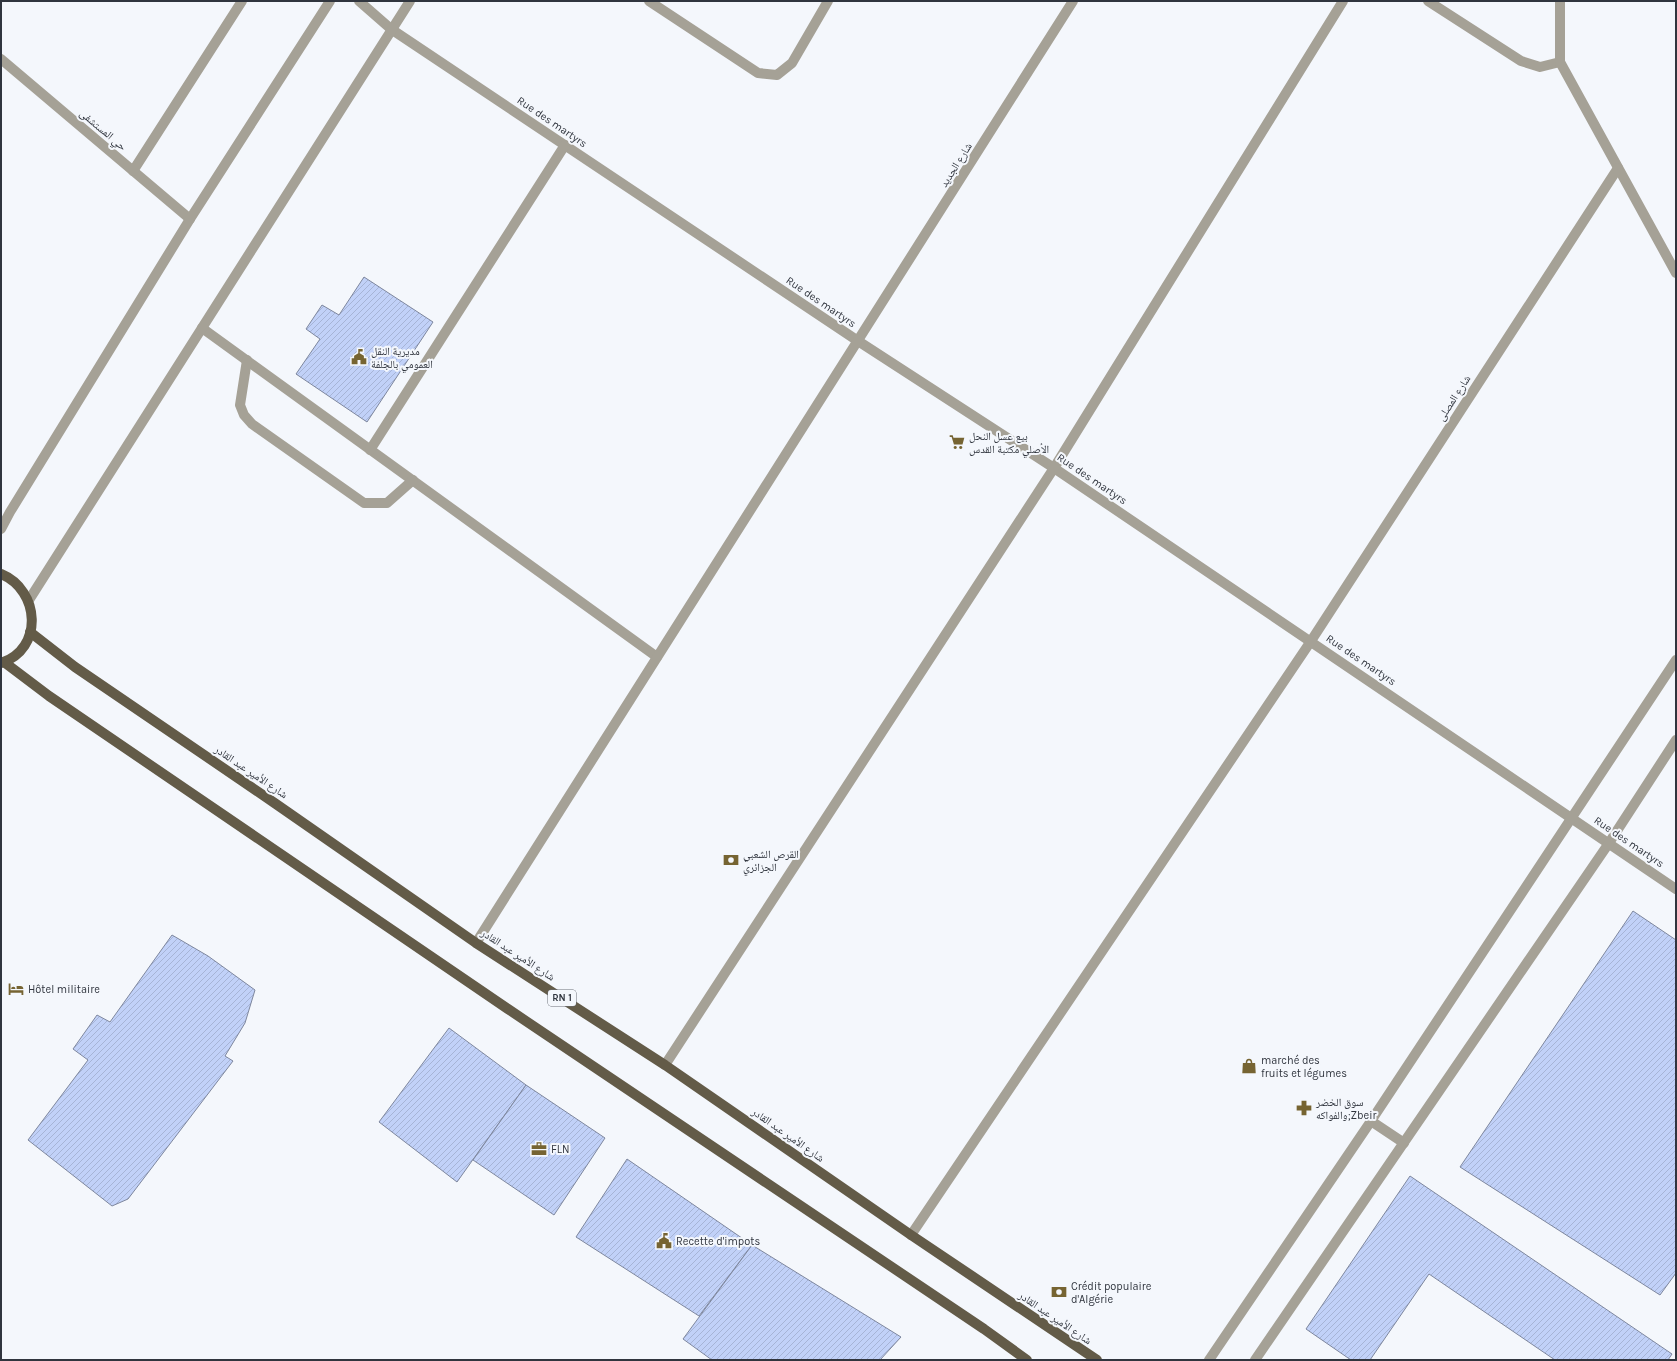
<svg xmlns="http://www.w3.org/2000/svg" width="1677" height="1361" font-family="Karla,'Noto Naskh Arabic',sans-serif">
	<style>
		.building { fill: url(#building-hatch); stroke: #7e879e }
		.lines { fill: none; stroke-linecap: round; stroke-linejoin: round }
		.minor { stroke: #a5a196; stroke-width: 10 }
		.major { stroke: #635b48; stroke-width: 10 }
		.labels { text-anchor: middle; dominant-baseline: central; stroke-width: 4; stroke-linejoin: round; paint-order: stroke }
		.shield { fill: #f4f7fc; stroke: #6b6f77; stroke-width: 1 }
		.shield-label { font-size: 10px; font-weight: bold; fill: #30353e }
		.street-label { font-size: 11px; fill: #30353e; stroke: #f4f7fc }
		.poi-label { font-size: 11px; fill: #30353e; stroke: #f4f7fc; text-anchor: start }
	</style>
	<defs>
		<pattern id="building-hatch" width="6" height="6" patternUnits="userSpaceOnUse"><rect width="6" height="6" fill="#c1d1f8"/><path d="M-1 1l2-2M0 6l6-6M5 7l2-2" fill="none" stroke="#a6b4d6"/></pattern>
	</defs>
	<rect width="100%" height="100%" fill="#f4f7fc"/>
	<g class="building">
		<polygon points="364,277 433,322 367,422 296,374 320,339 306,329 322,305 339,315"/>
		<polygon points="1633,911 1676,940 1676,1273 1660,1295 1460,1167"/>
		<polygon points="172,935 208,956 255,990 245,1023 225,1056 233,1061 128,1199 112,1206 28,1140 88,1060 73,1049 97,1015 110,1022"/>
		<polygon points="449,1028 526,1085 457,1182 379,1122"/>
		<polygon points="526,1085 605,1138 554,1215 473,1160"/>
		<polygon points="627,1159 752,1245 699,1316 576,1237"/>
		<polygon points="1410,1176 1672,1354 1668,1360 1555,1360 1429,1274 1370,1360 1351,1360 1306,1329"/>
		<polygon points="752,1245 901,1337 880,1360 712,1360 683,1339"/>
	</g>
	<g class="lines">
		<g class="minor">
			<polyline points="359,1 391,29 858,341 1054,468 1676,889"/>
			<polyline points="649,1 758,73 777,75 792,63 828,1"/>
			<polyline points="1428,1 1521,61 1540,67 1560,62"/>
			<polyline points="1560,1 1560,62 1676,273"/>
			<polyline points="1,59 190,219"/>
			<polyline points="133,171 242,1"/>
			<polyline points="202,328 657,657"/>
			<polyline points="247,360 240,405 244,415 252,424 364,503 387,503 413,480"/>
			<polyline points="370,450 565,145"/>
			<polyline points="1,529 10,512 190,219 330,1"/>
			<polyline points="29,600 410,1"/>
			<polyline points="476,943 1073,1"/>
			<polyline points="665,1065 1054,468 1343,1"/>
			<polyline points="1371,1121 1404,1143"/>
			<polyline points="911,1235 1311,641 1618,168"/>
			<polyline points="1209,1360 1371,1121 1676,660"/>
			<polyline points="1255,1360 1609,843 1676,740"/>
		</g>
		<g class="major">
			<path d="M1 574C40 590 44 649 1 663"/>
			<polyline points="30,632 75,667 276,804 476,943 665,1065 911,1235 1097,1360"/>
			<polyline points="4,662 49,696 508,1009 984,1329 1027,1360"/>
		</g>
	</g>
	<defs>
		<symbol id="civic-bare" viewBox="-9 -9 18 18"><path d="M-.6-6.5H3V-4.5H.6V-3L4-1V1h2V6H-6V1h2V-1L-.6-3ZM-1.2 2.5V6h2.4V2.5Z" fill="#766432" stroke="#f4f7fc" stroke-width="2.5" paint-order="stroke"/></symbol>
		<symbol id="supermarket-bare" viewBox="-9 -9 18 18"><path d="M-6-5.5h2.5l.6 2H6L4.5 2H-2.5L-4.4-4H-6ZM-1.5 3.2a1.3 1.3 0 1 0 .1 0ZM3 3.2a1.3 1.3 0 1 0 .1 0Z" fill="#766432" stroke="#f4f7fc" stroke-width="2.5" paint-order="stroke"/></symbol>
		<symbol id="bank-bare" viewBox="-9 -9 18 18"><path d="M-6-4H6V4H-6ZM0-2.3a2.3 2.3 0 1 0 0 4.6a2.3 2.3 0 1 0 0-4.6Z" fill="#766432" stroke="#f4f7fc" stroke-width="2.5" paint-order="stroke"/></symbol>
		<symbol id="hotel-bare" viewBox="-9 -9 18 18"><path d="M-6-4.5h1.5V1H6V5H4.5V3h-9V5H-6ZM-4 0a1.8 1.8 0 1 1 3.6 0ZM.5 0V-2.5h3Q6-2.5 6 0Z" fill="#766432" stroke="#f4f7fc" stroke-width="2.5" paint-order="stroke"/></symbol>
		<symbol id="shop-bare" viewBox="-9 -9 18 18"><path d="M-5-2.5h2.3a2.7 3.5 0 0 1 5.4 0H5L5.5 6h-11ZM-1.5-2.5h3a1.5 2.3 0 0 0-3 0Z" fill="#766432" stroke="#f4f7fc" stroke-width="2.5" paint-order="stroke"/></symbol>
		<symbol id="pharmacy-bare" viewBox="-9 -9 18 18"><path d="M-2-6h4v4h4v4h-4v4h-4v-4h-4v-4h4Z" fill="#766432" stroke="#f4f7fc" stroke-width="2.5" paint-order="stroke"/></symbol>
		<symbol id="office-bare" viewBox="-9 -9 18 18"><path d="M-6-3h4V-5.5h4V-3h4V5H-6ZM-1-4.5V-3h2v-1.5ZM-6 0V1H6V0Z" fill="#766432" stroke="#f4f7fc" stroke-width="2.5" paint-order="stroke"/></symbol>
	</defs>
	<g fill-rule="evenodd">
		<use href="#civic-bare" x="348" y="346" width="22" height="22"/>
		<use href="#supermarket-bare" x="946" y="431" width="22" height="22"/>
		<use href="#bank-bare" x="720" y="849" width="22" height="22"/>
		<use href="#hotel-bare" x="5" y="978" width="22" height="22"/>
		<use href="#shop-bare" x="1238" y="1055" width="22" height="22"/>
		<use href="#pharmacy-bare" x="1293" y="1097" width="22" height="22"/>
		<use href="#office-bare" x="528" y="1138" width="22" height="22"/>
		<use href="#civic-bare" x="653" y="1230" width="22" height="22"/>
		<use href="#bank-bare" x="1048" y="1281" width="22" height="22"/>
	</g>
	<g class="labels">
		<rect class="shield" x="548" y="990" width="28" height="16" rx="3"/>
		<g class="shield-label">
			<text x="562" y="998">RN 1</text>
		</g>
		<g class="street-label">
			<text transform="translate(552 122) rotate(34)">Rue des martyrs</text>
			<text transform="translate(103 130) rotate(40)">حي المستشفى</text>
			<text transform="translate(956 165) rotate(-58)">شارع الجديد</text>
			<text transform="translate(821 302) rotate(34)">Rue des martyrs</text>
			<text transform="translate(1454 398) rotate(-57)">شارع المصلى</text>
			<text transform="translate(1092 479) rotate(34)">Rue des martyrs</text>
			<text transform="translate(1361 660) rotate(34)">Rue des martyrs</text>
			<text transform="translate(251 772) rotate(34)">شارع الأمير عبد القادر</text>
			<text transform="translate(1629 842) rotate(34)">Rue des martyrs</text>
			<text transform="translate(518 955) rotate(33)">شارع الأمير عبد القادر</text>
			<text transform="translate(788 1135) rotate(35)">شارع الأمير عبد القادر</text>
			<text transform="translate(1055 1318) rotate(34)">شارع الأمير عبد القادر</text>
		</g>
		<g class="poi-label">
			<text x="371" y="351">مديرية النقل<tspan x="371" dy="13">العمومي بالجلفة</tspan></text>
			<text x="969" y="436">بيع عسل النحل<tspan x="969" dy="13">الأصلي مكتبة القدس</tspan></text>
			<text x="743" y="854">القرص الشعبي<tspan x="743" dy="13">الجزائري</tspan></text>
			<text x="28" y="989">Hôtel militaire</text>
			<text x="1261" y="1060">marché des<tspan x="1261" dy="13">fruits et légumes</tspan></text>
			<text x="1316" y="1102">سوق الخضر<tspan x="1316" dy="13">والفواكه;Zbeir</tspan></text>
			<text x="551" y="1149">FLN</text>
			<text x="676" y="1241">Recette d'impots</text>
			<text x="1071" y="1286">Crédit populaire<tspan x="1071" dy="13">d'Algérie</tspan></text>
		</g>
	</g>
	<rect width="1677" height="1361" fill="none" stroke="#30353e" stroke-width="4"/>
</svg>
